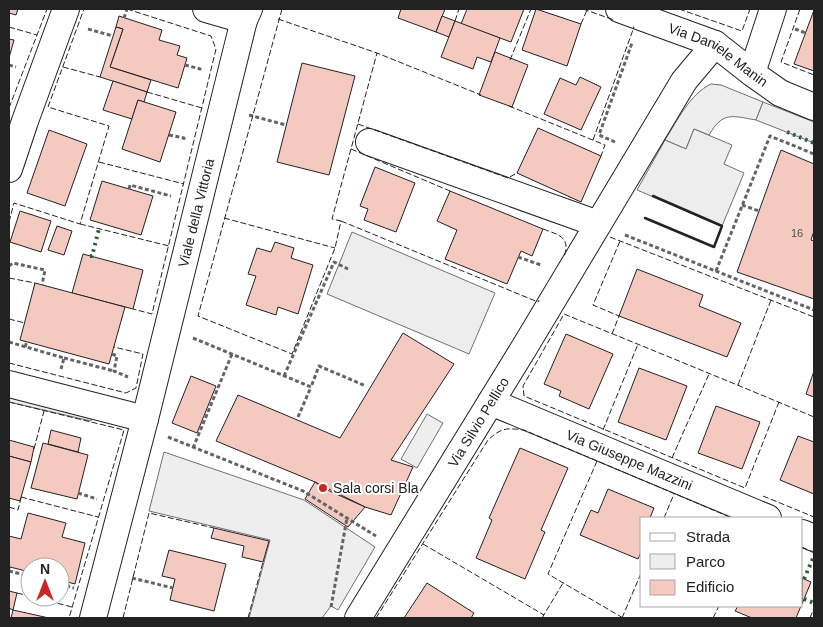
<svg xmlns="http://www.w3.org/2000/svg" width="823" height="627" font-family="Arial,sans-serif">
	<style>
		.green { fill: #eee; stroke: #6f6f6f }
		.parking { fill: #ededed; stroke: #6f6f6f }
		.building { fill: #f3c9c0; stroke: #222 }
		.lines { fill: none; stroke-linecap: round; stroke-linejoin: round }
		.minor-casing { stroke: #222; stroke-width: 28 }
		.path { stroke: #646464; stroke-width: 3; stroke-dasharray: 4 2.5; stroke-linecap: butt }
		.minor { stroke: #fff; stroke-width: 26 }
		.hedge { stroke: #2f5e38; stroke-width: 4; stroke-dasharray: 2.5 4; stroke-linecap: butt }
		.fence { stroke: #222; stroke-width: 1; stroke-dasharray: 6 2.5; stroke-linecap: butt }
		.wall { stroke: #222; stroke-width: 2.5 }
		.poi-dot { fill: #c62828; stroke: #fff; stroke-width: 2 }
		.labels { text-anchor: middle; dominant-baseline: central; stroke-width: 4; stroke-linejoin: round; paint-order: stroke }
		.number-label { font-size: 11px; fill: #564c4a }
		.street-label { font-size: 14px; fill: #222; stroke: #fff }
		.poi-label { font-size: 14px; fill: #222; stroke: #fff; text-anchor: start }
	</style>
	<rect width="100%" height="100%" fill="#fff"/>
	<g class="green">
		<path d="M711 84 721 85 763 102 756 120C732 116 723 111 709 135L694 129 686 149 665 140C677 121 690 94 711 84Z"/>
		<polygon points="427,414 443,423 417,468 401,459"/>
		<polygon points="164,452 304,500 375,547 338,610 331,606 322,618 249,618 270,540 149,511"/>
	</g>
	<g class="parking">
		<polygon points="763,102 814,122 814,143 756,120"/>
		<polygon points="694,129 732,145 724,164 744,173 722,226 637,190 665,140 686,149"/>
		<polygon points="352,232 495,293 469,354 327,294"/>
		<polygon points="9,393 93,412 91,421 9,402"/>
	</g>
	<g class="building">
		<polygon points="9,9 18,9 16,15 9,13"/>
		<polygon points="401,9 445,9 436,32 398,18"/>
		<polygon points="467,9 524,9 511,42 461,24"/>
		<polygon points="536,9 581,24 567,66 522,50"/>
		<polygon points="814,10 814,71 794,64"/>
		<polygon points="119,16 162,30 159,40 180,46 177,55 187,58 178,88 110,67 123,29 116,27"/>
		<polygon points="442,16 455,21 449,37 436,32"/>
		<polygon points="455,21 500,38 491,62 477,57 473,69 441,57"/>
		<polygon points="116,27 123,29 110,67 151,80 147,92 100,77"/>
		<polygon points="9,39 14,40 9,58"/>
		<polygon points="495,52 528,65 512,107 479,95"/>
		<polygon points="302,63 355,76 329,175 277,162"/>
		<polygon points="580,77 601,87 581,130 544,114 560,78 576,85"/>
		<polygon points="113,81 147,92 144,102 138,100 132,119 103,110"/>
		<polygon points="138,100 176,112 160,162 122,149"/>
		<polygon points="538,128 601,156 581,202 517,173"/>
		<polygon points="49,130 87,144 65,206 27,193"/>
		<polygon points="781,150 814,164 814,231 811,240 814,241 814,299 737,272"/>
		<polygon points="375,167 415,183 396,232 364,220 368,209 360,206"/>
		<polygon points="102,181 153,196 141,235 90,220"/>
		<polygon points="450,191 543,229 532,256 521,251 507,284 445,259 457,230 437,221"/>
		<polygon points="20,211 51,221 41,252 10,242"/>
		<polygon points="57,226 72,231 64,255 48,250"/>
		<polygon points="275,242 294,248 291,258 313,265 298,314 278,307 276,315 246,305 256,276 248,274 257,248 271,252"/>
		<polygon points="83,254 143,270 133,309 72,293"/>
		<polygon points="637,269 703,295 699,306 741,323 727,357 619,316"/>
		<polygon points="35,283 125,307 109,364 20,340"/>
		<polygon points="403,333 454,364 391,460 413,467 391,515 365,507 315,482 216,441 238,395 340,438"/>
		<polygon points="566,334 613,354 589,409 559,396 561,391 544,384"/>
		<polygon points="639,368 687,386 666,440 618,422"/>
		<polygon points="814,371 814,397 806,394"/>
		<polygon points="191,376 216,386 197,433 172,423"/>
		<polygon points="716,406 760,422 742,469 698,453"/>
		<polygon points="51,430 81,438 78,452 48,444"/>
		<polygon points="798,436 814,442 814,494 780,480"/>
		<polygon points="9,440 34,447 31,462 9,456"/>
		<polygon points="43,443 88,455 77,499 31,488"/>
		<polygon points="520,448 568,468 541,530 545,532 525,579 476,558 492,520 489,518"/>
		<polygon points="9,456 31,462 20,501 9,498"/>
		<polygon points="315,482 323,488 365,507 348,527 305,499"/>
		<polygon points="608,489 654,508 650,518 642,518 642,550 638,559 580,535 591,510 598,513"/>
		<polygon points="28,513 66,523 62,537 85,543 75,584 60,580 60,567 30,567 30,572 10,567 9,572 9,536 21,539"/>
		<polygon points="214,528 269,541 263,562 242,557 244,546 211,538"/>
		<polygon points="169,550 226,564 214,611 170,600 175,579 162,576"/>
		<polygon points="802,578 811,582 802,604"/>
		<polygon points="427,583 474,613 471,618 404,618"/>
		<polygon points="9,591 17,593 13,610 9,608"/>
		<polygon points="738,606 801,606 796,618 752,618 735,611"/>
		<polygon points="13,610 49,618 11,618"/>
	</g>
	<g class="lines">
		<defs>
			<g id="minor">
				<polyline points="206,9 244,20"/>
				<path id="s1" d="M619 9 715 44 752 73 780 93 814 107"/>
				<polyline points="752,73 773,9"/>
				<polyline points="369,142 598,224"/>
				<polyline points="9,169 25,121 66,9"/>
				<polyline points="9,384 145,419"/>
				<path id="s2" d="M491 402 768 518"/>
				<polyline points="802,533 814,538"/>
				<path id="s3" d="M93 618 145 419 244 20 249 9"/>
				<path id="s4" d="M358 618 524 348 684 81 715 44"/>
			</g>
		</defs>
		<use href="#minor" class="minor-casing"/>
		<g class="path">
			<polyline points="124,18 127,9"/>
			<polyline points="88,29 113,36"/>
			<polyline points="795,29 806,33"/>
			<polyline points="9,65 16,67"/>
			<polyline points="185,65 204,70"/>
			<polyline points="249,115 286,125"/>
			<polyline points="169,135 184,138 184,141"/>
			<polyline points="615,142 599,135 632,43"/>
			<polyline points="129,189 130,185 171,196"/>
			<polyline points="742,205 759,211"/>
			<polyline points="813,233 814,233"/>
			<polyline points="625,235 814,310"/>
			<polyline points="518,257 541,265"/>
			<polyline points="9,266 13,263 45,270 42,285"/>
			<polyline points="716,271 770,136 814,154"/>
			<polyline points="193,338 311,387 319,366 366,386"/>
			<polyline points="9,342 64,358 61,369"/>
			<polyline points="25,347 27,342"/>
			<polyline points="112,354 117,356 114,371 128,377"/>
			<polyline points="64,358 114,371"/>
			<polyline points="284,376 334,262 348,269"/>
			<polyline points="298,417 311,387"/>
			<polyline points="168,437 303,491 376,536"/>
			<polyline points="193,448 232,354"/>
			<polyline points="78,493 97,499"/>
			<polyline points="9,571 30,576"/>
			<polyline points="132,578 173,588"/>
			<polyline points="60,584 74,588"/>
			<polyline points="331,607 347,518"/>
		</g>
		<use href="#minor" class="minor"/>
		<g class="hedge">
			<polyline points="787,132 814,143"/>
			<polyline points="90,256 92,256 99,229"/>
			<polyline points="804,579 814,556"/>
			<polyline points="804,599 814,603"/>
		</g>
		<g class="fence">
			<polyline points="127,9 211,36 216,49 152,314 133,309"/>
			<polyline points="282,9 198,316 292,354 335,248 341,221 332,219 377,53"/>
			<polyline points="583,9 614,20"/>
			<polyline points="679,9 742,31 750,9"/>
			<polyline points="800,9 781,62 814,75"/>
			<polyline points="278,19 377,53 481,95"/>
			<polyline points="455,21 459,9"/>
			<polyline points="581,24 587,10"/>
			<polyline points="9,27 37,35"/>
			<polyline points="510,60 531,9"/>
			<polyline points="63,67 100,77"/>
			<polyline points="147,92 202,108"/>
			<polyline points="509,106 605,145 601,156"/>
			<polyline points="9,108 47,9"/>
			<polyline points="358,124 508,178 517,173"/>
			<polyline points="593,140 634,27 633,27"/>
			<polyline points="351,149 450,191"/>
			<polyline points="99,162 184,184"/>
			<polyline points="224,218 335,248"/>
			<polyline points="341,221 538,302 539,300"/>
			<polyline points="9,222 14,203 80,224 109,126 48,107 84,9"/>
			<polyline points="80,224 169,246"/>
			<path d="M543 229C559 235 571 237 564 257"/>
			<polyline points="610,237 814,317"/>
			<polyline points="9,278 35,283"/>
			<polyline points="9,319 25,323"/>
			<polyline points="612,334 619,316 593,305 620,241"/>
			<polyline points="9,363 126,393 136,388 143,354 114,347"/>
			<polyline points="738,385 771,300"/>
			<polyline points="9,402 124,430 69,618"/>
			<path d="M779 402 745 488 524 396 523 386 564 314C647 348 731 382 814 417"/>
			<polyline points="603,430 638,344"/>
			<polyline points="34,449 44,411"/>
			<polyline points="672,458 709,374"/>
			<polyline points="597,461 548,574 623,618"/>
			<polyline points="763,496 814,517"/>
			<polyline points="21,497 98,517"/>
			<polyline points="9,507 18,510 21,498"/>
			<polyline points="664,518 674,494"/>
			<polyline points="423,544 544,615"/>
			<polyline points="802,547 814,553"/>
			<polyline points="17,593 30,596"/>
			<polyline points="33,597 72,607"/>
			<polyline points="123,618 149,513 214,528"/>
			<polyline points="248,618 263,562"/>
			<path d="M376 618 488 440C502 427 507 428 524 430L732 518"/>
			<polyline points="542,618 563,583"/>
			<polyline points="622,618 642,571"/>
			<polyline points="713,618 719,606"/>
			<polyline points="810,618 814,608"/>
		</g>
		<polyline class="wall" points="645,218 714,247 722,226 653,196"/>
	</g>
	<circle class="poi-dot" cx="323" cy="488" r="5"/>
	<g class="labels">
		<g class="number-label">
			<text x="797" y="233">16</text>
		</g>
		<g class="street-label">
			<text stroke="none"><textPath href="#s1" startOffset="110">Via Daniele Manin</textPath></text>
			<text stroke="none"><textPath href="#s3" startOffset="418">Viale della Vittoria</textPath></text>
			<text stroke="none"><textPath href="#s4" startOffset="230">Via Silvio Pellico</textPath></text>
			<text stroke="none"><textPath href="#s2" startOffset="150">Via Giuseppe Mazzini</textPath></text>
		</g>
		<g class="poi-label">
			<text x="333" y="488">Sala corsi Bla</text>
		</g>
	</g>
	<rect width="823" height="627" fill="none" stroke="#222222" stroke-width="20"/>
	<rect x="640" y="517" width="162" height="90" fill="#ffffff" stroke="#a7a7a7"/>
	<rect x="650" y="533" width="25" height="8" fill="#ffffff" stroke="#a7a7a7"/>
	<text x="686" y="542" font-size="15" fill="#222222">Strada</text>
	<rect x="650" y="554" width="25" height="15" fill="#eeeeee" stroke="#a7a7a7"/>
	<text x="686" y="567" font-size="15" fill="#222222">Parco</text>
	<rect x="650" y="580" width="25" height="15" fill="#f3c9c0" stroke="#a7a7a7"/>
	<text x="686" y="592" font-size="15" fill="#222222">Edificio</text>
	<g transform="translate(45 582)"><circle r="24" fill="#ffffff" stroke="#a7a7a7"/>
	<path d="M0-4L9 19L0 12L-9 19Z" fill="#c62828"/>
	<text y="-8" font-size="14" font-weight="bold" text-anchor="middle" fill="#222222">N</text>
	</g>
</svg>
